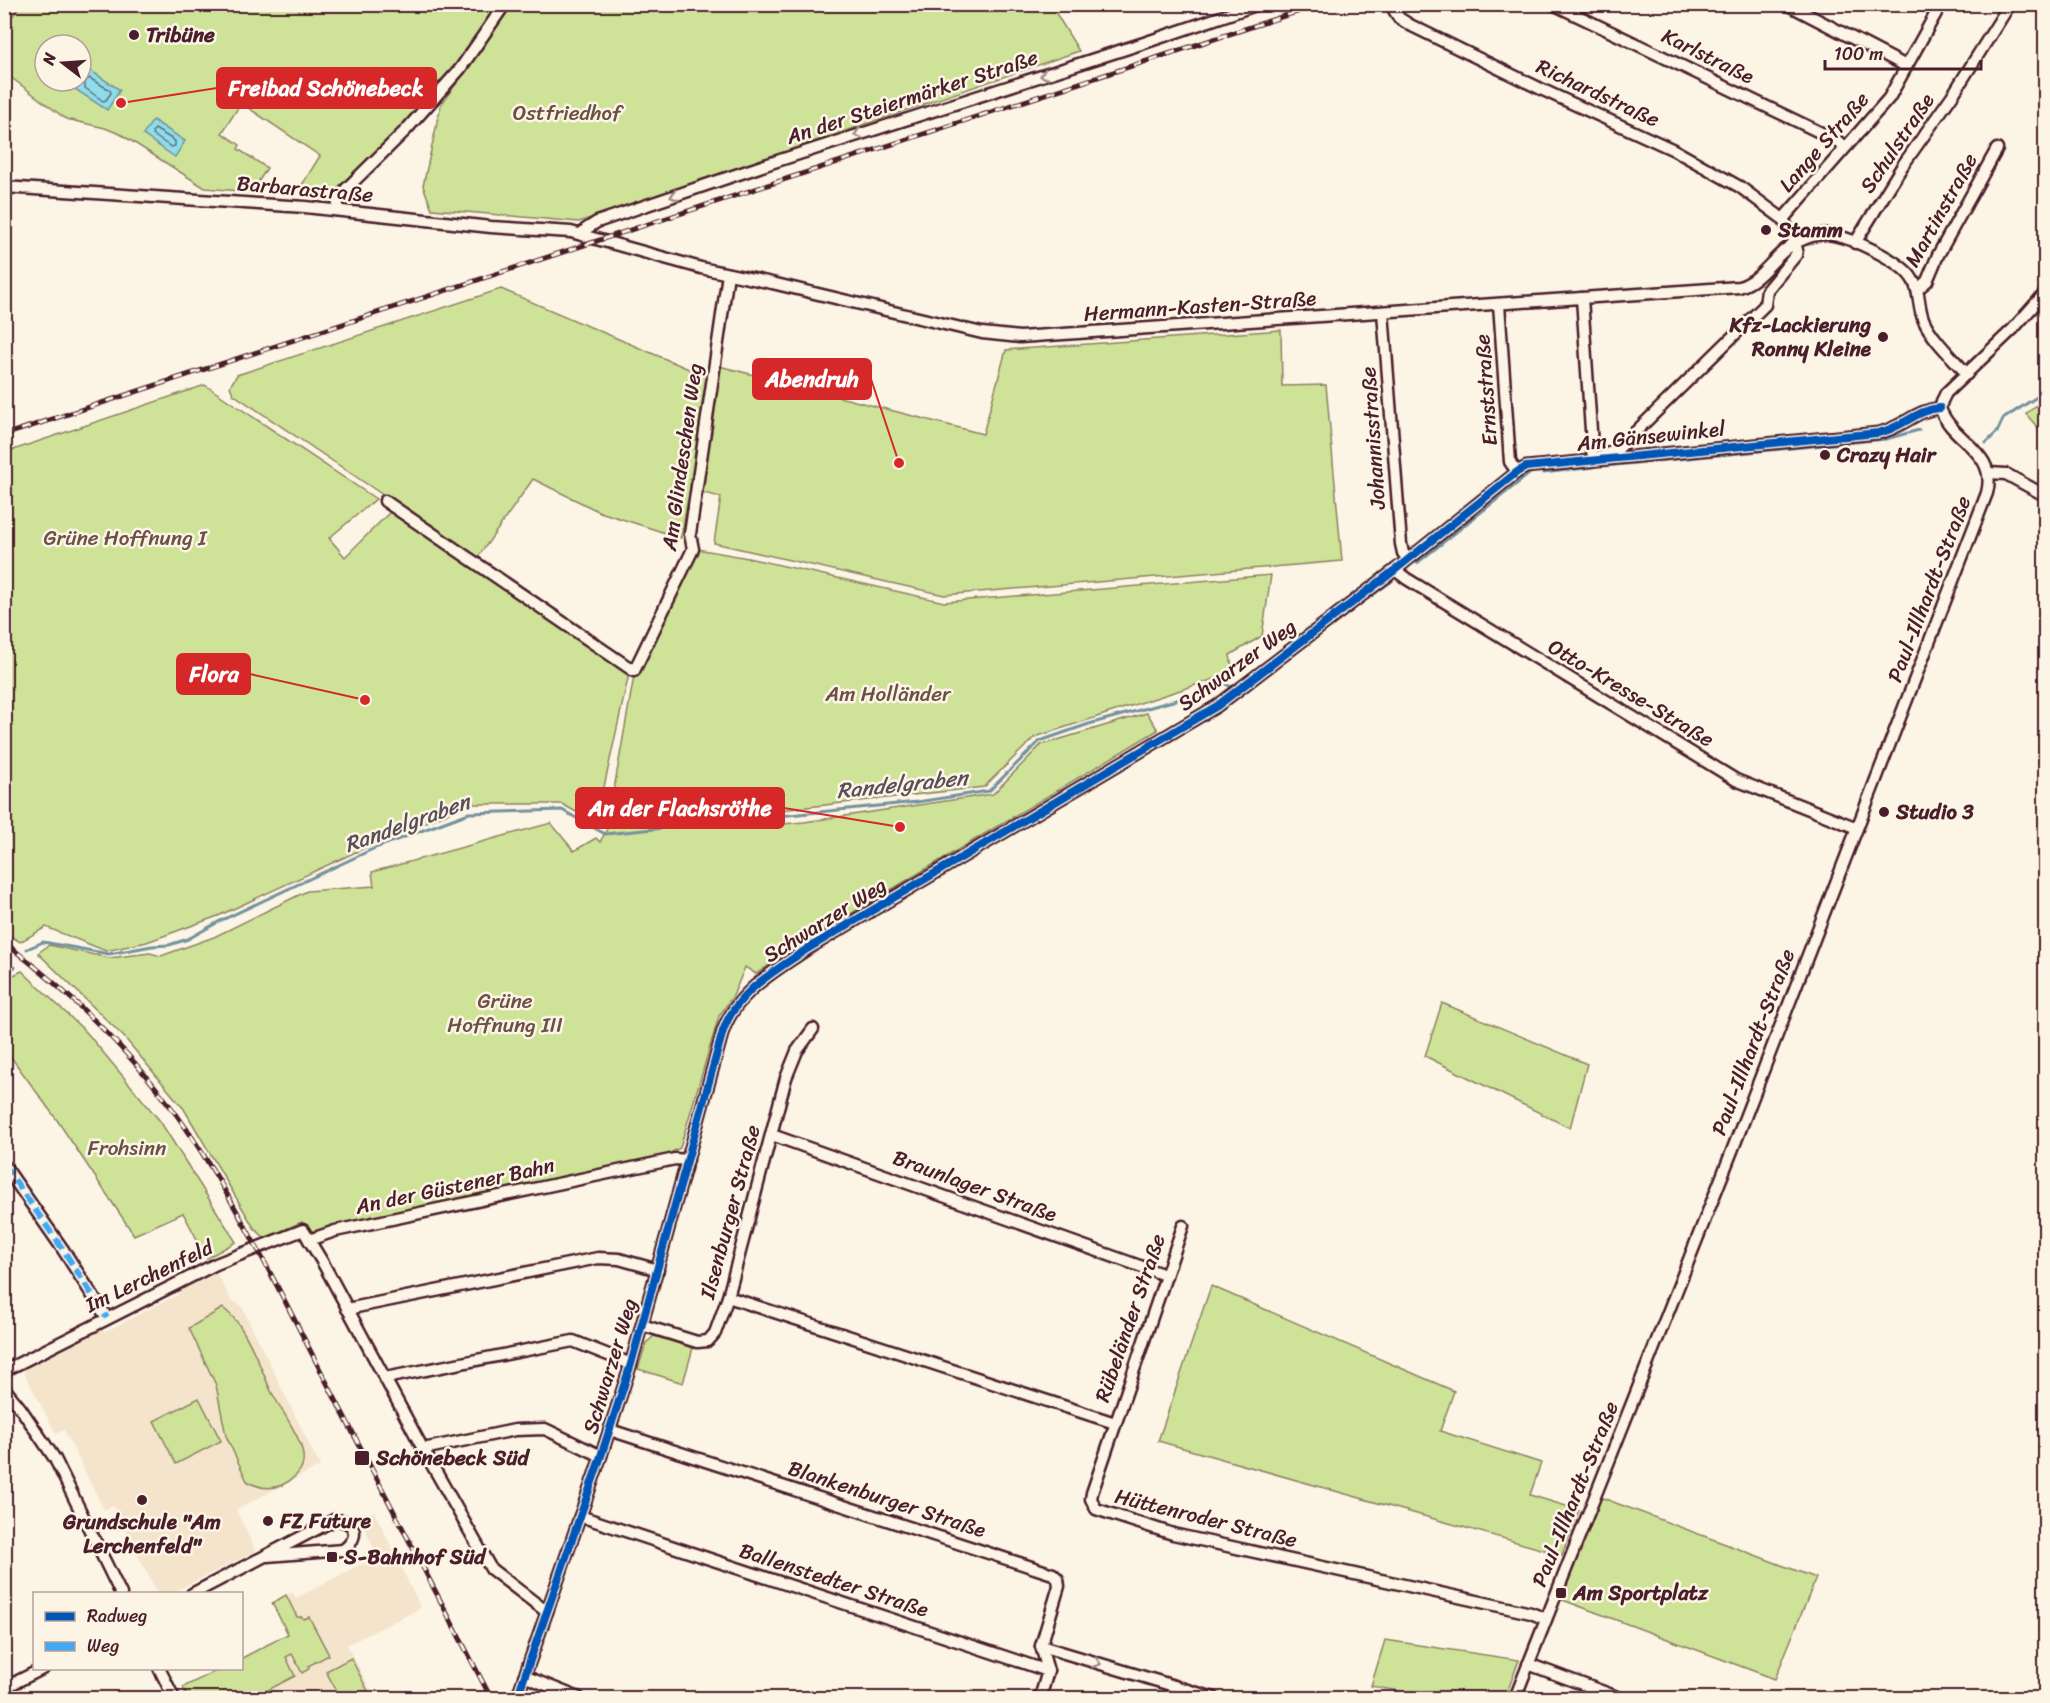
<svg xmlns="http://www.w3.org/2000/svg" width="2050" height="1703" font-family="Sriracha,sans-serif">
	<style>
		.built { fill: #f4e4cc }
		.green { fill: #cee398; stroke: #8c8162; stroke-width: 1.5; fill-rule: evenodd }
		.water { fill: #8eddeb; stroke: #73919e; stroke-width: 1.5 }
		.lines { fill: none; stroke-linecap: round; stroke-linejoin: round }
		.shore { stroke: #656b78; stroke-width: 1.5 }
		.stream { stroke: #73919e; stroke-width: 3 }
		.minor-casing { stroke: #4a1f2b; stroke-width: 15 }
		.minor { stroke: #fcf5e5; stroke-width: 10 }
		.rail-casing { stroke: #4a1f2b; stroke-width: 5 }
		.rail { stroke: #fcf5e5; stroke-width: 3; stroke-dasharray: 9; stroke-linecap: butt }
		.quiet { stroke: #3fa9f5; stroke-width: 6; stroke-dasharray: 12 6; stroke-linecap: butt }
		.cycleway-casing { stroke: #fcf5e5; stroke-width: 11 }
		.cycleway { stroke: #0057b8; stroke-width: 8 }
		.oneway { stroke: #a38a88 }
		.poi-dot { fill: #4a1f2b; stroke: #fcf5e5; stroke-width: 2 }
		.labels { text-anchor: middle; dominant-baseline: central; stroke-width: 5; stroke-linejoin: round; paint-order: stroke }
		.poi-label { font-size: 21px; font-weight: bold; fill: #4a1f2b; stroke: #fcf5e5; text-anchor: start }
		.street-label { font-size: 21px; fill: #4a1f2b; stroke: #fcf5e5 }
		.park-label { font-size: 21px; fill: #6b5046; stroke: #fcf5e5 }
		.water-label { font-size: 22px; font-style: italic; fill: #5b4e5b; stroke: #fcf5e5 }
		.leader { fill: none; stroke: #d62828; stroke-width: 2 }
		.callout-dot { fill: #d62828; stroke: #fcf5e5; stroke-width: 2 }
		.callout { fill: #d62828; stroke: #d62828; stroke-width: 2 }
		.callout-label { font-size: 22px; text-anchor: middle; font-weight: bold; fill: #fff }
	</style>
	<rect width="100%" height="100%" fill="#fcf5e5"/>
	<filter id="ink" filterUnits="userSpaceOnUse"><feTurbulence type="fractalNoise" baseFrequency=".0167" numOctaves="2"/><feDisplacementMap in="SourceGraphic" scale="12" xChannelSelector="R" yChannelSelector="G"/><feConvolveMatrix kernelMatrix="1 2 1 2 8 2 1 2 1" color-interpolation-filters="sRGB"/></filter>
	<g filter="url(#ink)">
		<g class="built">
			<polygon points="216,1272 231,1300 241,1305 320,1466 236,1510 256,1551 171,1593 157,1593 113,1506 104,1510 64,1430 56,1434 22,1369 101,1328 104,1332 177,1295 181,1289"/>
			<polygon points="374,1511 421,1608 347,1645 375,1698 188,1698 183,1687 220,1669 242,1668 242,1658 288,1634 272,1603 292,1592 296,1598 361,1564 364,1565 362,1561 373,1556 374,1559 378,1557 360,1518"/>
		</g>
		<g class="green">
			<path d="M20 5H499L456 67 397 135 338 190 300 188 320 156 241 103 222 133 240 145 238 149 267 168 252 192 205 188 122 135 105 128 66 119 5 73V27ZM45 45H81V81H45Z"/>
			<polygon points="511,5 1051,5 1079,51 579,222 432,209 423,186 441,105"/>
			<polygon points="501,289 710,378 681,538 600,512 533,479 476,560 383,495 233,394 230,386 237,375"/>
			<polygon points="1281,330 1282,386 1326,385 1342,561 944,595 714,543 721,497 699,492 719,366 983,434 1006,350"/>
			<polygon points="205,385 376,499 329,538 345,557 392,510 629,674 596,823 562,804 470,804 373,844 218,916 147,942 106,951 46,927 20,942 4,932 4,453"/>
			<polygon points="2045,398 2045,436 2026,414"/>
			<polygon points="697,549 748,558 944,602 1271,575 1262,636 1230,655 1233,673 1035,737 984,787 763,812 761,826 804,822 993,794 1041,745 1147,713 1158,730 802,943 756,974 745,967 733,996 719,1016 680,1148 668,1154 309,1232 302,1222 265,1238 254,1228 184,1109 124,1037 38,953 49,945 109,958 150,953 161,956 214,937 307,891 374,886 372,872 551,823 574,851 596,838 600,842 607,829 634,676"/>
			<polygon points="22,971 87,1033 160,1121 236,1242 207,1258 183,1213 134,1235 57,1120 5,1049 5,979"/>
			<polygon points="1442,1003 1587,1064 1570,1128 1425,1056"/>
			<polygon points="1211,1286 1454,1391 1440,1431 1541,1463 1530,1495 1579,1510 1562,1555 1158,1441"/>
			<path d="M223 1308C229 1313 235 1318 239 1325 253 1345 261 1369 271 1391 280 1409 306 1442 303 1462 302 1472 291 1481 282 1485 270 1490 258 1488 247 1481L226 1436 216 1385 189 1328Z"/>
			<polygon points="654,1336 693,1348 683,1383 638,1369 646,1343"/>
			<polygon points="199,1398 221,1441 176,1464 154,1421"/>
			<polygon points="1600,1497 1816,1578 1775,1679 1560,1599"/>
			<polygon points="286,1595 297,1617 302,1617 303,1619 309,1617 329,1655 308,1666 309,1669 302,1673 292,1654 286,1657 295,1676 253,1698 188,1698 183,1687 220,1669 242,1668 242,1658 288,1634 272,1603"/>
			<polygon points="1385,1640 1519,1660 1505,1698 1437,1698 1371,1686"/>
			<polygon points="351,1658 369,1693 372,1693 375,1698 340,1698 326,1671"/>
		</g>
		<g class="water">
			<polygon points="88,69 120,90 107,110 75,89"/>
			<polygon points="153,120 185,141 175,157 143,135"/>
		</g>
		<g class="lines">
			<g class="shore">
				<polygon points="89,78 110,90 111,93 106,100 103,101 85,88 85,82"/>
				<polygon points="155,129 175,141 175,146 171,147 153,135 152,132"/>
			</g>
			<g class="stream">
				<polyline points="1986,443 1997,432 2003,419 2046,391"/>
				<polyline points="1605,466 1886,439 1919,430"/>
				<polyline points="1543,473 1594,467"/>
				<polyline points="1417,563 1529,474"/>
				<polyline points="1364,601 1392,581"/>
				<polyline points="1242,691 1245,692 1289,657"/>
				<polyline points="27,949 43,942 109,954 152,946 169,945 188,939 220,921 375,848 469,813 562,810 605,834 917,802 989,791 1040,741 1089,724 1191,696 1214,687 1225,684 1236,689"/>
				<polyline points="4,973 15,967"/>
			</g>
			<defs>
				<g id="minor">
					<polyline points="1396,4 1394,10 1399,18 1410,25 1543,90 1674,150 1740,187 1783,219"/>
					<polyline points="1553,4 1836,140 1845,147"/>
					<polyline points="1787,4 1906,66"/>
					<polyline points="1926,4 1937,11"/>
					<path d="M4 187 305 207 491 227 571 232 701 268 772 283 982 333 1020 337 1739 287C1766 279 1775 249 1804 239 1811 236 1819 234 1826 234 1847 235 1899 260 1911 277 1921 290 1917 306 1924 321 1933 340 1953 358 1967 374"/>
					<polyline points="336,210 339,199 346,189 406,130 460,69 505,4"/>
					<polyline points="581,234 586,229 597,222 774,162 1144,43 1259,4"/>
					<polyline points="1855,243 1903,165 1954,93 2010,4"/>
					<polyline points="1918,289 1927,281 1938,255 1997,149"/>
					<polyline points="1582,298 1593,460 1618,449 1765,305 1767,290 1796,255 1797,250 1795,242 1783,219 1889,98 1941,4"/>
					<polyline points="1499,304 1510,462 1517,472"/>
					<polyline points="1383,312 1401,544 1403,553 1408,559"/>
					<polyline points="1940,408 1942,401 1946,393 2013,329 2046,292"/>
					<polyline points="1989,473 2006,474 2046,496"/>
					<polyline points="385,501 634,671 693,549 690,534 728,274"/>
					<polyline points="1395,570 1407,579 1736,780 1857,828"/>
					<polyline points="772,1135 1165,1275"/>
					<polyline points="4,1165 62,1248 107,1318"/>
					<polyline points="1183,1226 1092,1493 1091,1499 1096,1509 1173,1534 1531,1613 1546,1619"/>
					<polyline points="309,1240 335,1231 675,1159 688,1160"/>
					<polyline points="728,1297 1115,1423"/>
					<polyline points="347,1309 598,1258 619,1259 658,1270"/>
					<polyline points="642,1325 697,1342 708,1341 715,1333 728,1297 786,1078 797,1051 813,1029"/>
					<polyline points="4,1371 216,1264 303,1230 323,1263 423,1449 491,1569 547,1612"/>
					<polyline points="385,1378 573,1341 631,1364"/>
					<polyline points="4,1388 21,1409 55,1459 121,1594"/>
					<polyline points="610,1430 1053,1574 1058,1579 1059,1586 1041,1646 1048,1671"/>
					<polyline points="423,1449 515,1430 545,1429 601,1456"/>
					<polyline points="580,1516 1048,1671 1040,1698"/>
					<path d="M192 1594 334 1520C356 1520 361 1537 343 1550L267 1556"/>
					<polyline points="1041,1646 1214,1698"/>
					<polyline points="1528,1664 1620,1698"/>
					<polyline points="159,1668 174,1698"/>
					<polyline points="524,1676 579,1698"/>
					<polyline points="4,1688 44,1668"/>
					<path d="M517 1698 601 1456 631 1364 723 1031C737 991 774 972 807 949L1217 706 1395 570 1517 472 1526 467 1878 433C1903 428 1915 410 1940 408"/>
					<path d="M1515 1698 1732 1151 1987 493C1998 451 1951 441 1940 408"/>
				</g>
			</defs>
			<use href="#minor" class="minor-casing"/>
			<use href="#minor" class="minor"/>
			<defs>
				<g id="rail">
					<polyline points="4,435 1321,4"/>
					<path d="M4 942C74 996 138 1058 188 1131 241 1211 283 1298 327 1383 382 1488 436 1593 491 1698"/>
				</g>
			</defs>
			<use href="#rail" class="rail-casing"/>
			<use href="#rail" class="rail"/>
			<polyline class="quiet" points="4,1165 62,1248 107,1318"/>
			<defs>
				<path id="cycleway" d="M517 1698 601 1456 631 1364 723 1031C737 991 774 972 807 949L1217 706 1395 570 1517 472 1526 467 1878 433C1903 428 1915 410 1940 408"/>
			</defs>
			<use href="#cycleway" class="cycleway-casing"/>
			<use href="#cycleway" class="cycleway"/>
		</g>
		<defs><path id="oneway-chevron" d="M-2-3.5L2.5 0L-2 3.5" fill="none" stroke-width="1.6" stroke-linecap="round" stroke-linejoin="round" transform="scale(1.5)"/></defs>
		<g class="oneway">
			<use href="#oneway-chevron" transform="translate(1044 75) rotate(162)"/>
			<use href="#oneway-chevron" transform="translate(858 134) rotate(162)"/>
			<use href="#oneway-chevron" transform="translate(674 196) rotate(162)"/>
			<use href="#oneway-chevron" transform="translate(1097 1663) rotate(17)"/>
		</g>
	</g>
	<g class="poi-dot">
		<circle cx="134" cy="35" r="6"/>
		<circle cx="1766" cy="230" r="6"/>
		<circle cx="1883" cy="337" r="6"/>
		<circle cx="1825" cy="455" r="6"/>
		<circle cx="1884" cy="812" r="6"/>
		<rect x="354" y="1450" width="16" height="16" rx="3"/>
		<circle cx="142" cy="1500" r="6"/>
		<circle cx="268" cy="1521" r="6"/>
		<rect x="326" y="1551" width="12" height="12" rx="3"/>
		<rect x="1555" y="1587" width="12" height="12" rx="3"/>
	</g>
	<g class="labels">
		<g class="poi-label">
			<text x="146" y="35">Tribüne</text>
			<text x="1778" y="230">Stamm</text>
			<text x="1871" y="325" text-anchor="end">Kfz-Lackierung<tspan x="1871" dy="24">Ronny Kleine</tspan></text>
			<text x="1837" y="455">Crazy Hair</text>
			<text x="1896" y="812">Studio 3</text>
			<text x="376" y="1458">Schönebeck Süd</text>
			<text x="280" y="1521">FZ Future</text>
			<text x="142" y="1522" text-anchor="middle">Grundschule "Am<tspan x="142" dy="24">Lerchenfeld"</tspan></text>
			<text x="344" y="1557">S-Bahnhof Süd</text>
			<text x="1573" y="1593">Am Sportplatz</text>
		</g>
		<g class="street-label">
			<text transform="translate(1708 56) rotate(26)">Karlstraße</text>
			<text transform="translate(1598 93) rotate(25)">Richardstraße</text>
			<text transform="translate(912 97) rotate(-18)">An der Steiermärker Straße</text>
			<text transform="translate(1824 142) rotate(-49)">Lange Straße</text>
			<text transform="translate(1897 143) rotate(-56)">Schulstraße</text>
			<text transform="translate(305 189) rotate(5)">Barbarastraße</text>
			<text transform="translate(1941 210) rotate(-61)">Martinstraße</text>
			<text transform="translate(1200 306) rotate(-4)">Hermann-Kasten-Straße</text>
			<text transform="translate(1486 390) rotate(-94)">Ernststraße</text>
			<text transform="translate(1651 436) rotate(-6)">Am Gänsewinkel</text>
			<text transform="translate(1373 438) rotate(-94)">Johannisstraße</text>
			<text transform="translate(682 457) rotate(-82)">Am Glindeschen Weg</text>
			<text transform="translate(1929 589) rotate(-69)">Paul-Illhardt-Straße</text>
			<text transform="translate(1237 665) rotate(-36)">Schwarzer Weg</text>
			<text transform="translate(1631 693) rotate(31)">Otto-Kresse-Straße</text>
			<text transform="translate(825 920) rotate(-32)">Schwarzer Weg</text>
			<text transform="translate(1753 1042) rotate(-69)">Paul-Illhardt-Straße</text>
			<text transform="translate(455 1186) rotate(-12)">An der Güstener Bahn</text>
			<text transform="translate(975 1186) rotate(20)">Braunlager Straße</text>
			<text transform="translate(730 1212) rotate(-75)">Ilsenburger Straße</text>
			<text transform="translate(149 1276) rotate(-26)">Im Lerchenfeld</text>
			<text transform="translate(1130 1318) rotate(-71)">Rübeländer Straße</text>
			<text transform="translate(610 1366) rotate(-73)">Schwarzer Weg</text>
			<text transform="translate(1575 1494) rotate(-68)">Paul-Illhardt-Straße</text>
			<text transform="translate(887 1499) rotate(18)">Blankenburger Straße</text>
			<text transform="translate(1206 1518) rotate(14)">Hüttenroder Straße</text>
			<text transform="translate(834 1580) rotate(18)">Ballenstedter Straße</text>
		</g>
		<g class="park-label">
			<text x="567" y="113">Ostfriedhof</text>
			<text x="125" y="538">Grüne Hoffnung I</text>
			<text x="888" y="694">Am Holländer</text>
			<text x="505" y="1001">Grüne<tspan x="505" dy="24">Hoffnung III</tspan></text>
			<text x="127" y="1148">Frohsinn</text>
		</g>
		<g class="water-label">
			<text transform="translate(902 784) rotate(-6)">Randelgraben</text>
			<text transform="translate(407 823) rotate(-20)">Randelgraben</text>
		</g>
	</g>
	<path class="leader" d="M121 103L217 88M899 463L871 379M365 700L250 674M900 827L784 808"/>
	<g class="callout-dot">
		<circle cx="121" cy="103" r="6"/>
		<circle cx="899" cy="463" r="6"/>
		<circle cx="365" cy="700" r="6"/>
		<circle cx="900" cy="827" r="6"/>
	</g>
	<g class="callout">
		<rect x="217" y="68" width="219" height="40" rx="6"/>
		<rect x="753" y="359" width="118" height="40" rx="6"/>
		<rect x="177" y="654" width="73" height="40" rx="6"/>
		<rect x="576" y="788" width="208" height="40" rx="6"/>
	</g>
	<g class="callout-label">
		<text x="326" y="96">Freibad Schönebeck</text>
		<text x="812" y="387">Abendruh</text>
		<text x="214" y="682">Flora</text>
		<text x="680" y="816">An der Flachsröthe</text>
	</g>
	<rect width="2050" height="1703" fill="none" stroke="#fcf5e5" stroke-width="24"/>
	<rect x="12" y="12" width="2026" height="1679" fill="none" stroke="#4a1f2b" stroke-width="2" filter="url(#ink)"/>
	<rect x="33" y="1592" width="210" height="78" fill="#fcf5e5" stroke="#b59f9b" stroke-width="1.5"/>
	<rect x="45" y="1612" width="30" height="9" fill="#0057b8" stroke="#b59f9b" stroke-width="1.5"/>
	<text x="87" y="1622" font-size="18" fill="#4a1f2b">Radweg</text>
	<rect x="45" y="1642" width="30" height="9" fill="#3fa9f5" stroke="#b59f9b" stroke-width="1.5"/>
	<text x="87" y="1652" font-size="18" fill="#4a1f2b">Weg</text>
	<g transform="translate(63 63) rotate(287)"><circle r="28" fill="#fcf5e5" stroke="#b59f9b" stroke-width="1.5"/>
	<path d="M0-4.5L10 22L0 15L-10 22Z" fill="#4a1f2b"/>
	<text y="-9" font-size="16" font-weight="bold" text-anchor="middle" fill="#4a1f2b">N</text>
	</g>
	<path d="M1825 60v9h156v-9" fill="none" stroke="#4a1f2b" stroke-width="3"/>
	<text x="1834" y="60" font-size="18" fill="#4a1f2b" stroke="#fcf5e5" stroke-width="4.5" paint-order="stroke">100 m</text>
</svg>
